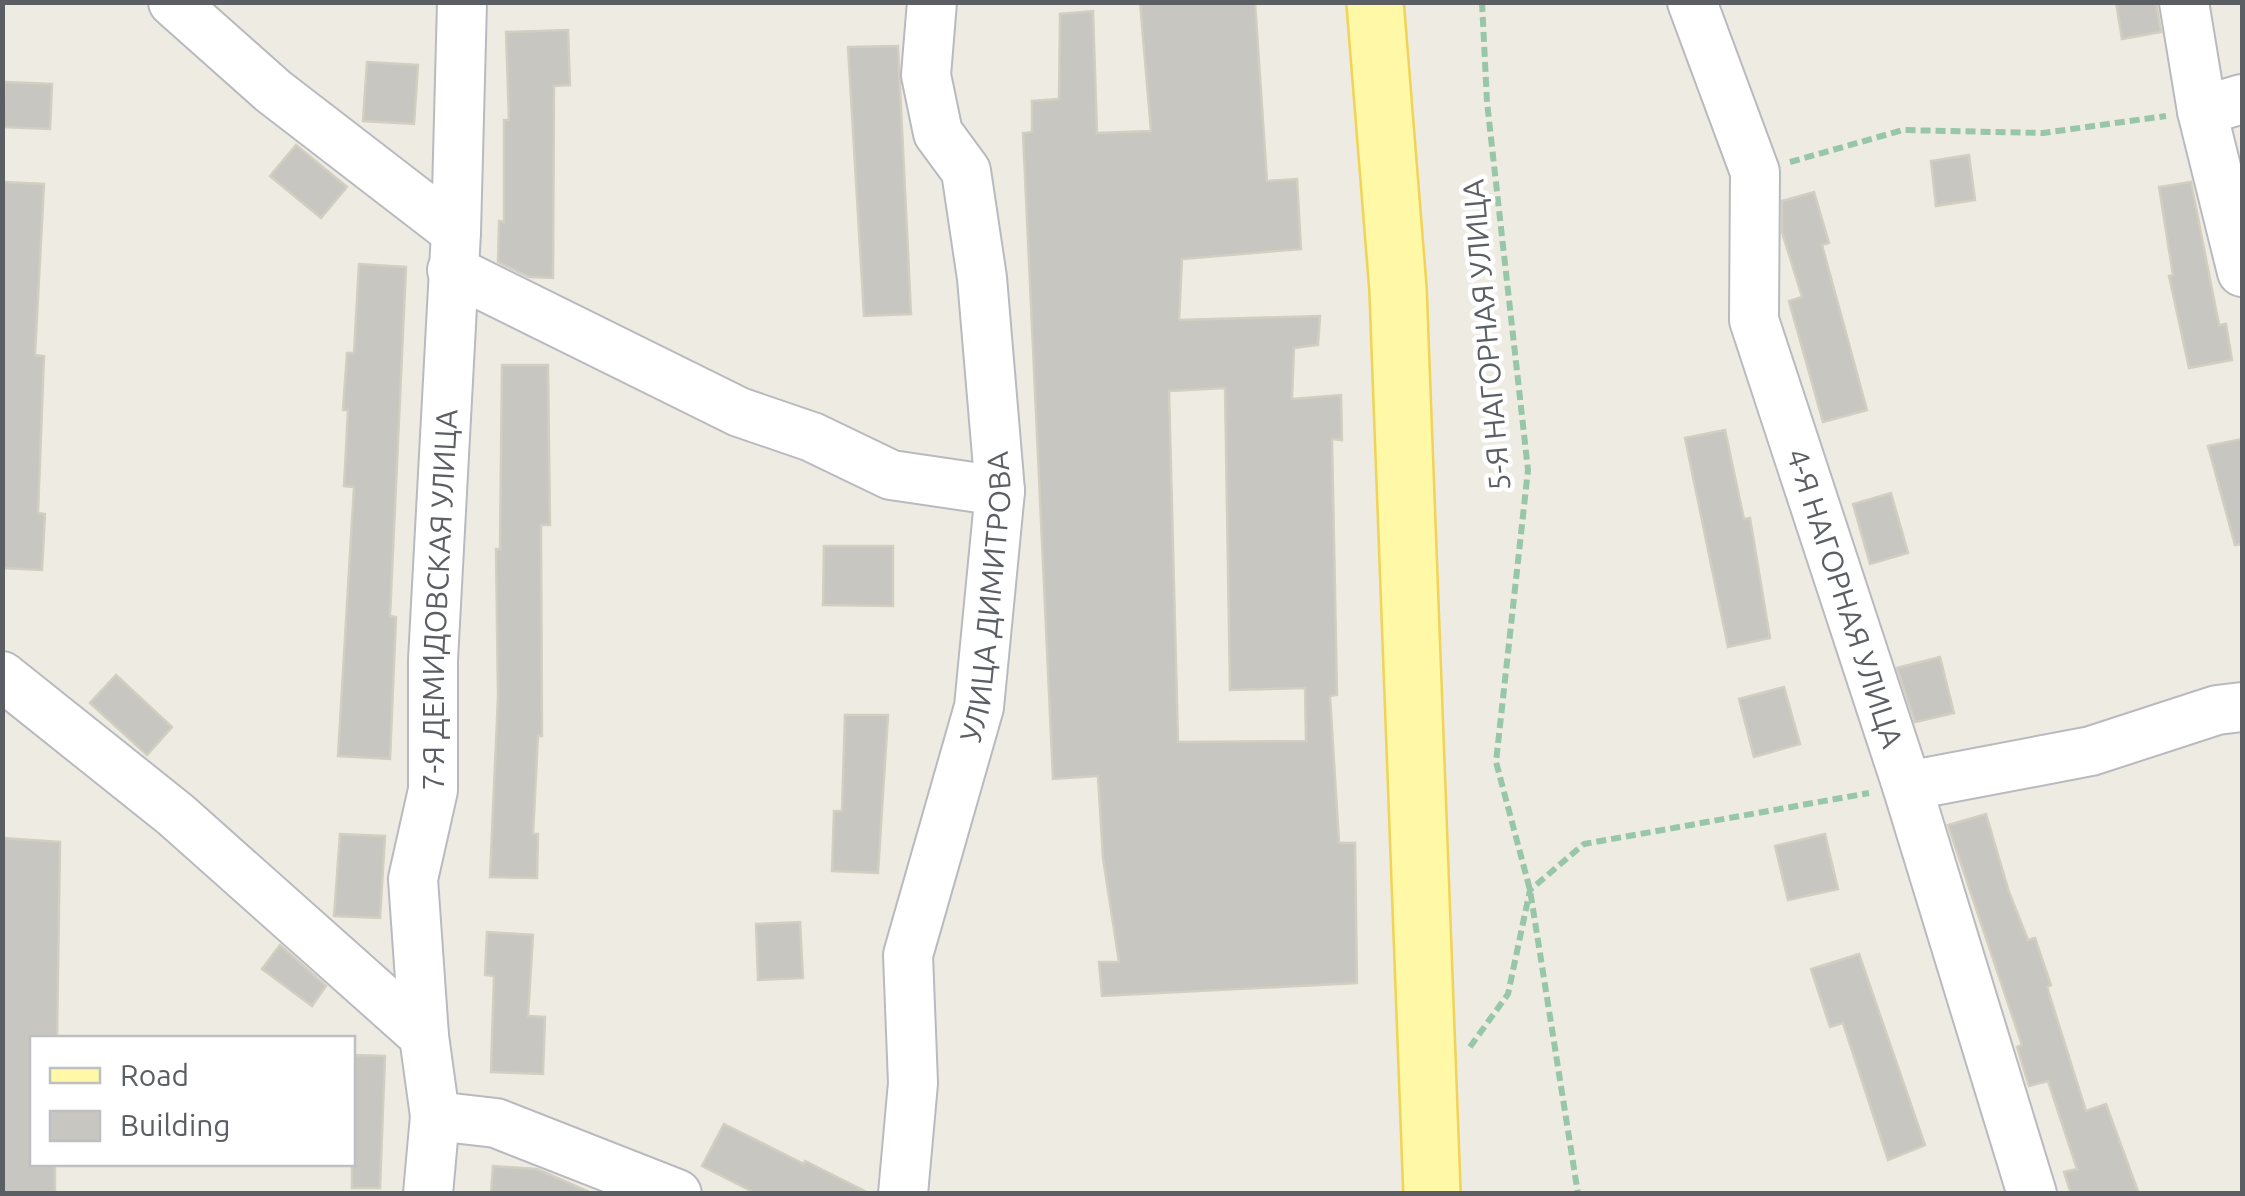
<svg xmlns="http://www.w3.org/2000/svg" width="2245" height="1196" font-family="Ubuntu,sans-serif">
	<style>
		.building { fill: #c8c6c0; stroke: #d2cec1; stroke-width: 2.5; fill-rule: evenodd }
		.lines { fill: none; stroke-linecap: round; stroke-linejoin: round }
		.minor-casing { stroke: #b8babf; stroke-width: 52 }
		.major-casing { stroke: #f1d358; stroke-width: 60 }
		.path { stroke: #98c6a9; stroke-width: 6; stroke-dasharray: 10 5; stroke-linecap: butt }
		.minor { stroke: #fff; stroke-width: 48 }
		.major { stroke: #fff8a6; stroke-width: 55 }
		.labels { text-anchor: middle; dominant-baseline: central; stroke-width: 9; stroke-linejoin: round; paint-order: stroke }
		.street-label { font-size: 30px; fill: #5b5e63; stroke: #fff }
	</style>
	<rect width="100%" height="100%" fill="#eeece2"/>
	<g class="building">
		<path d="M1140 2H1255L1267 181 1297 179 1301 249 1182 259 1179 320 1320 316 1318 345 1294 348 1292 399 1341 395 1342 440 1332 439 1337 695 1330 696 1339 843H1355L1357 983 1102 996 1099 962H1119L1103 858 1098 776 1053 779 1023 133 1032 132V101L1059 99 1060 14 1093 11 1097 133 1151 131ZM1225 388 1230 690 1305 688 1306 741 1178 742 1169 391Z"/>
		<polygon points="2116,2 2156,2 2161,32 2122,39"/>
		<polygon points="568,30 570,85 554,86 553,278 529,277 498,262 499,221 504,222 504,120 509,120 506,32"/>
		<polygon points="898,46 911,314 864,316 848,47"/>
		<polygon points="367,62 418,65 414,124 363,121"/>
		<polygon points="5,82 52,84 50,129 3,127"/>
		<polygon points="296,145 347,187 321,218 270,176"/>
		<polygon points="1969,155 1975,200 1936,206 1931,161"/>
		<polygon points="2,182 44,184 35,355 44,356 38,513 45,514 42,570 2,568"/>
		<polygon points="2191,182 2219,325 2226,324 2232,360 2189,368 2169,276 2173,275 2159,187"/>
		<polygon points="1814,192 1829,243 1822,245 1867,410 1823,422 1789,301 1802,297 1782,232 1782,201"/>
		<polygon points="359,264 406,267 390,616 396,617 390,759 338,756 354,487 344,486 348,410 343,410 347,353 354,353"/>
		<polygon points="502,365 548,365 550,525 541,525 542,736 538,736 533,834 538,834 537,878 490,877 498,697 496,549 500,549"/>
		<polygon points="1725,430 1744,519 1750,518 1770,638 1728,647 1685,438"/>
		<polygon points="2242,439 2242,544 2235,545 2208,446"/>
		<polygon points="1891,493 1908,553 1870,564 1853,504"/>
		<polygon points="824,546 893,546 893,606 823,605"/>
		<polygon points="1940,657 1954,713 1915,722 1897,668"/>
		<polygon points="116,675 172,727 147,755 90,703"/>
		<polygon points="1784,687 1800,744 1754,757 1739,699"/>
		<polygon points="845,715 888,715 878,873 832,871 834,811 842,811"/>
		<polygon points="1986,814 2009,892 2028,940 2035,938 2051,985 2047,987 2086,1111 2106,1104 2139,1194 2071,1194 2064,1172 2077,1169 2048,1081 2029,1086 2017,1047 2022,1045 1948,825"/>
		<polygon points="340,834 385,836 380,918 334,916"/>
		<polygon points="1825,834 1838,889 1788,900 1775,846"/>
		<polygon points="2,838 60,842 57,1038 32,1038 32,1164 55,1164 55,1194 2,1194"/>
		<polygon points="800,922 803,978 758,980 756,924"/>
		<polygon points="487,932 533,935 528,1016 545,1017 543,1074 491,1072 494,976 485,975"/>
		<polygon points="280,945 326,986 312,1006 262,969"/>
		<polygon points="1859,954 1925,1145 1888,1160 1843,1023 1830,1027 1811,969"/>
		<polygon points="352,1055 385,1056 380,1188 352,1188"/>
		<polygon points="724,1124 804,1164 805,1161 871,1194 757,1194 702,1166"/>
		<polygon points="493,1166 537,1169 594,1194 491,1194"/>
	</g>
	<g class="lines">
		<defs>
			<g id="minor">
				<polyline points="173,2 273,91 456,232"/>
				<path id="s1" d="M1692 2 1755 172 1754 320 1907 786 2032 1194"/>
				<polyline points="2184,2 2202,111 2242,272"/>
				<polyline points="2202,111 2242,99"/>
				<polyline points="452,270 739,412 812,437 891,475 1000,491"/>
				<polyline points="2,676 176,815 424,1036"/>
				<polyline points="1907,786 2091,751 2217,710 2242,707"/>
				<polyline points="435,1116 496,1123 677,1194"/>
				<path id="s2" d="M428 1194 435 1116 424 1036 413 879 433 790V660L456 232 462 2"/>
				<path id="s3" d="M903 1194 913 1083 908 955 979 707 1000 491 982 278 966 171 938 133 926 75 932 2"/>
			</g>
			<polyline id="major" points="1375,2 1398,289 1432,1194"/>
		</defs>
		<use href="#minor" class="minor-casing"/>
		<use href="#major" class="major-casing"/>
		<g class="path">
			<polyline points="1482,2 1487,102 1528,470 1496,762 1530,890 1578,1194"/>
			<polyline points="1790,162 1903,130 2043,133 2166,116"/>
			<polyline points="1470,1047 1508,994 1530,890 1584,844 1869,793"/>
		</g>
		<use href="#minor" class="minor"/>
		<use href="#major" class="major"/>
	</g>
	<g class="labels">
		<g class="street-label">
			<text transform="translate(1486 335) rotate(-95)">5-Я НАГОРНАЯ УЛИЦА</text>
			<text stroke="none"><textPath href="#s3" startOffset="608">УЛИЦА ДИМИТРОВА</textPath></text>
			<text stroke="none"><textPath href="#s2" startOffset="598">7-Я ДЕМИДОВСКАЯ УЛИЦА</textPath></text>
			<text stroke="none"><textPath href="#s1" startOffset="622">4-Я НАГОРНАЯ УЛИЦА</textPath></text>
		</g>
	</g>
	<rect width="2245" height="1196" fill="none" stroke="#5b5e63" stroke-width="10"/>
	<rect x="30" y="1036" width="325" height="130" fill="#ffffff" stroke="#bdbfc1" stroke-width="2.5"/>
	<rect x="50" y="1068" width="50" height="15" fill="#fff8a6" stroke="#bdbfc1" stroke-width="2.5"/>
	<text x="120" y="1086" font-size="30" fill="#5b5e63">Road</text>
	<rect x="50" y="1111" width="50" height="30" fill="#c8c6c0" stroke="#bdbfc1" stroke-width="2.5"/>
	<text x="120" y="1136" font-size="30" fill="#5b5e63">Building</text>
</svg>
